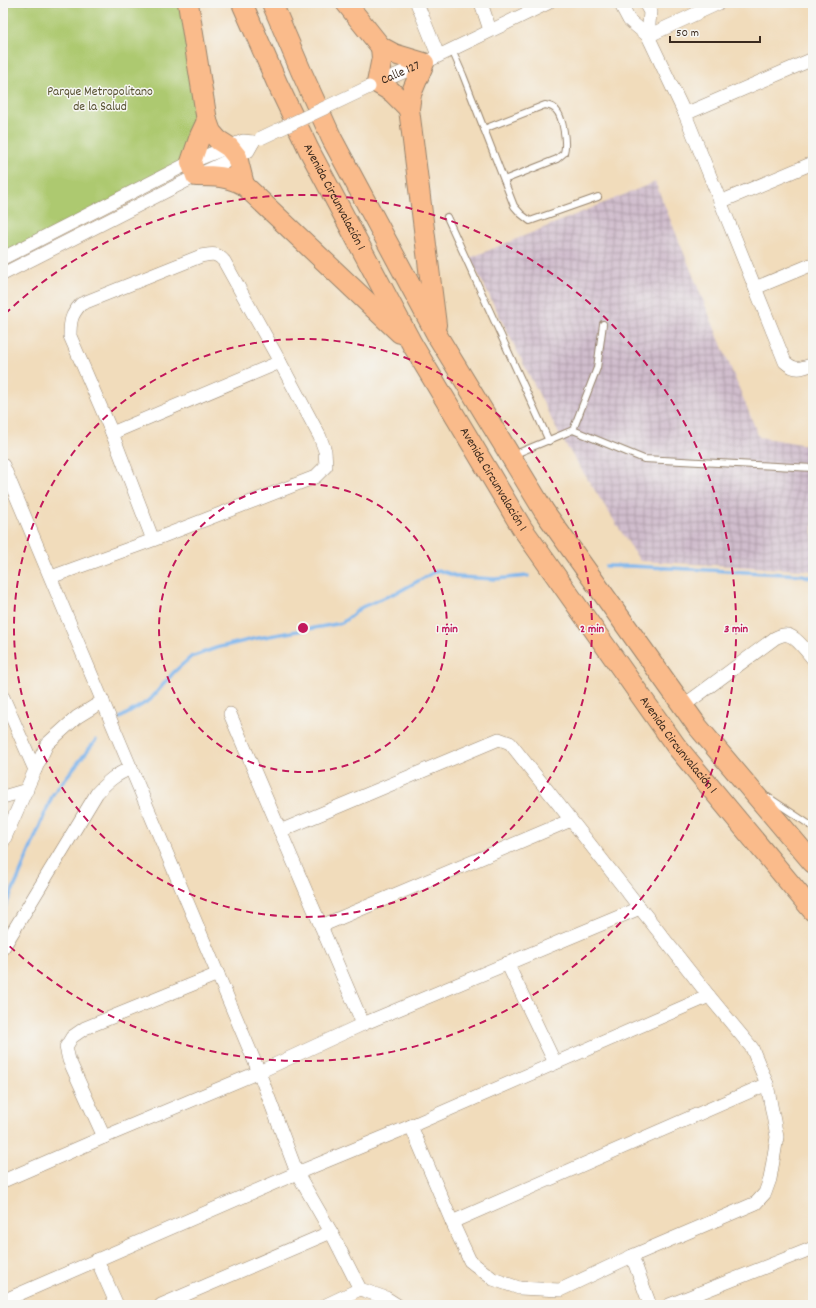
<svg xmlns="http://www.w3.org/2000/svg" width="816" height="1308" font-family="Dekko,sans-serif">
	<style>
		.industrial { fill: url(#industrial-grid) }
		.park { fill: #adc970; stroke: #747a47 }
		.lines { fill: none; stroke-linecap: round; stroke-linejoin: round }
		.stream { stroke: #7db5ed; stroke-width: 3.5 }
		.service-casing { stroke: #96836c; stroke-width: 8 }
		.minor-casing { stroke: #96836c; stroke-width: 14 }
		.primary-casing { stroke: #96836c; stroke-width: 22 }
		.service { stroke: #fff; stroke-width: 6 }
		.minor { stroke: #fff; stroke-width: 13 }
		.primary { stroke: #fabb8b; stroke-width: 20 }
		.minor-bridge-casing { stroke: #96836c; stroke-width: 14; stroke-linecap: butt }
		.minor-bridge { stroke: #fff; stroke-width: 13 }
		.ring { fill: none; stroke: #c2185b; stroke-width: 2; stroke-dasharray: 7 5 }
		.labels { text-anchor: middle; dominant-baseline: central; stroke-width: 3; stroke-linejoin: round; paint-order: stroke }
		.street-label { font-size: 13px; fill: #3b2a1e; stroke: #f6f6f2 }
		.park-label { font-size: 13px; fill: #585232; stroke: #f6f6f2 }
		.centre { fill: #c2185b; stroke: #f6f6f2; stroke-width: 2 }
		.ring-label { font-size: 12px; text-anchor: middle; font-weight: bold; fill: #c2185b; stroke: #f6f6f2; stroke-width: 3; stroke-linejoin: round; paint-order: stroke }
	</style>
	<defs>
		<pattern id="industrial-grid" width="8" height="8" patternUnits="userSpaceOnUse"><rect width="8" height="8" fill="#d0bdcd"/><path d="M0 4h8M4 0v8" fill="none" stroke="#aa9aa6"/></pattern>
	</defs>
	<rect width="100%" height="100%" fill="#f6f6f2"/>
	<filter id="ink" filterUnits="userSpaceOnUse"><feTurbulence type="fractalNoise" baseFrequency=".025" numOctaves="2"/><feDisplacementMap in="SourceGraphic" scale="8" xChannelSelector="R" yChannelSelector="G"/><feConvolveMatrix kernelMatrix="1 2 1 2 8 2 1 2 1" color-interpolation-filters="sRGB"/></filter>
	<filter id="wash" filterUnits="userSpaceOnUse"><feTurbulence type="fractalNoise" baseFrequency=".012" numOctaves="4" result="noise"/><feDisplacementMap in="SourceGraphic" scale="16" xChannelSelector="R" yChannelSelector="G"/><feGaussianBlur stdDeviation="0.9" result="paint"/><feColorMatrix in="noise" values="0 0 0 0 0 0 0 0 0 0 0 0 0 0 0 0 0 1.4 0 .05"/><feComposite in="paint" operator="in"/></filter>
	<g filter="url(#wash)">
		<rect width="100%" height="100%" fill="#f1dcbb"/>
		<polygon class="industrial" points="655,182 759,437 813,446 813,571 802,570 640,561 560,436 470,258"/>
		<polygon class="park" points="3,3 188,3 207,121 191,162 3,258"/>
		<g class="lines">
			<g class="stream">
				<polyline points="606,566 630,566 802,575 813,578"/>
				<polyline points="120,718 150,700 174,672 191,657 216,648 253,639 342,623 362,607 400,591 438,570 459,577 495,579 528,576"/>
				<polyline points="3,911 17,881 53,794 96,740"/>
			</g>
		</g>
	</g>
	<g filter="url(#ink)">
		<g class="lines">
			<defs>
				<g id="service">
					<polyline points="452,50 463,75 514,206 521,214 530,221 598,197"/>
					<path d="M484 129 545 105C549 106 553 106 556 110 563 117 567 143 564 153L557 159 504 180"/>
					<polyline points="447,217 549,441"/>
					<polyline points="573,430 597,368 603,324"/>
					<polyline points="513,455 573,430 644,459 813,468"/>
					<polyline points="768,797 813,827"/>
				</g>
				<g id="minor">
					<polyline points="417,3 438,55"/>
					<polyline points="481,3 490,30"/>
					<path d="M620 3 629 20 648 36 685 114 785 362C795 371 801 369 813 364"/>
					<polyline points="645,3 650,12 648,36"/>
					<polyline points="648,36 719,3"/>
					<path id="s1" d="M373 85 424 63 548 3"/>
					<polyline points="685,114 813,59"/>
					<polyline points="720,202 813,163"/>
					<polyline points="3,258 191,162 243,141 253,142"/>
					<polyline points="3,274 196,176 248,151 253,142"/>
					<polyline points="755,288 813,264"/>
					<polyline points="112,433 280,362"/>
					<polyline points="3,465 259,1072 297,1173 331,1232 360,1289 386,1298 397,1305"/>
					<path d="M51 577 153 540 315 477 326 466 325 451 320 437 280 362 224 261C216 252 212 254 201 256L81 304C71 315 70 321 70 336L112 433 153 540"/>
					<polyline points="3,697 35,770 3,842"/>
					<path d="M683 706 775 638C779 636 783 634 787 635 796 636 807 652 813 659"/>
					<polyline points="230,714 363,1024 640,908 709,996 752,1048 767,1084 452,1222"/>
					<polyline points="35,770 47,744 77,717 103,701"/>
					<polyline points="3,797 27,790"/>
					<polyline points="280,831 499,739 510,743 571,820"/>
					<polyline points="321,926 571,820 640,908"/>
					<path d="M3 948 97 793C109 780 115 775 131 768"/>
					<polyline points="507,963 555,1063"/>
					<polyline points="411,1126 452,1222 470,1261 493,1279 519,1288 560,1290 632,1256 756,1203 765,1193 770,1179 777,1137 767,1084"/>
					<polyline points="104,1137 259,1072 363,1024"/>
					<polyline points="3,1181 104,1137 69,1060 66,1047 72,1037 85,1028 218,974"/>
					<polyline points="632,1256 650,1305"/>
					<polyline points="97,1260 117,1305"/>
					<polyline points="3,1301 297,1173 411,1126 709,996"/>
					<polyline points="161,1305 331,1232"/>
					<polyline points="326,1305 360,1289"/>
					<polyline points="669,1305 813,1248"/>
				</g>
				<g id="primary">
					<polyline points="188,3 207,121 211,132 218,140 229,147 237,157 244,185"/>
					<path id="s2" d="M242 3 277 83 309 150 412 344 522 528 676 746 813 911"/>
					<polyline points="272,3 301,71 332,139 438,337 544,511 698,727 813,863"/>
					<polyline points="346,3 381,47 394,54 424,63 411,94 409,109 436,325"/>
					<polyline points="381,47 382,58 377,83 392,92 409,109"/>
					<path d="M207 121 200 136 191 162 196 176C215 176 227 176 244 185L400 333"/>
				</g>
			</defs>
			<use href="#service" class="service-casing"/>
			<use href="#minor" class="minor-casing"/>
			<use href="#primary" class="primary-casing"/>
			<use href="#service" class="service"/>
			<use href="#minor" class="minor"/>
			<use href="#primary" class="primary"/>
			<defs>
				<polyline id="minor-bridge" points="261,138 369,87"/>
			</defs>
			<use href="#minor-bridge" class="minor-bridge-casing"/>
			<use href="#minor-bridge" class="minor-bridge"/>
		</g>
	</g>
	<g class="ring">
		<circle cx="303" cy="628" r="144"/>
		<circle cx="303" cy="628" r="289"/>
		<path d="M5 314A433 433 0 1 1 5 942"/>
	</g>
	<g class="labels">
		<g class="street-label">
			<text stroke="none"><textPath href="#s1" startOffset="30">Calle 127</textPath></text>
			<text stroke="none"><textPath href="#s2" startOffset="215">Avenida Circunvalación 1</textPath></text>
			<text stroke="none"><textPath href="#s2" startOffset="539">Avenida Circunvalación 1</textPath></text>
			<text stroke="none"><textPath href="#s2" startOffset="863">Avenida Circunvalación 1</textPath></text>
		</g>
		<g class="park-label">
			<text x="100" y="92">Parque Metropolitano<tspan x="100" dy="15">de la Salud</tspan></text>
		</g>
	</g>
	<circle cx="303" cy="628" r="6" class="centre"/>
	<g class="ring-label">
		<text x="447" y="632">1 min</text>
		<text x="592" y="632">2 min</text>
		<text x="736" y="632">3 min</text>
	</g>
	<rect width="816" height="1308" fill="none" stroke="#f6f6f2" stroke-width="16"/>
	<path d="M670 36v6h90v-6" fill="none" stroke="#3b2a1e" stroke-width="2"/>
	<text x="676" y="36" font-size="12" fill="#3b2a1e" stroke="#f6f6f2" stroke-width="3" paint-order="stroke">50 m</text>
</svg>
